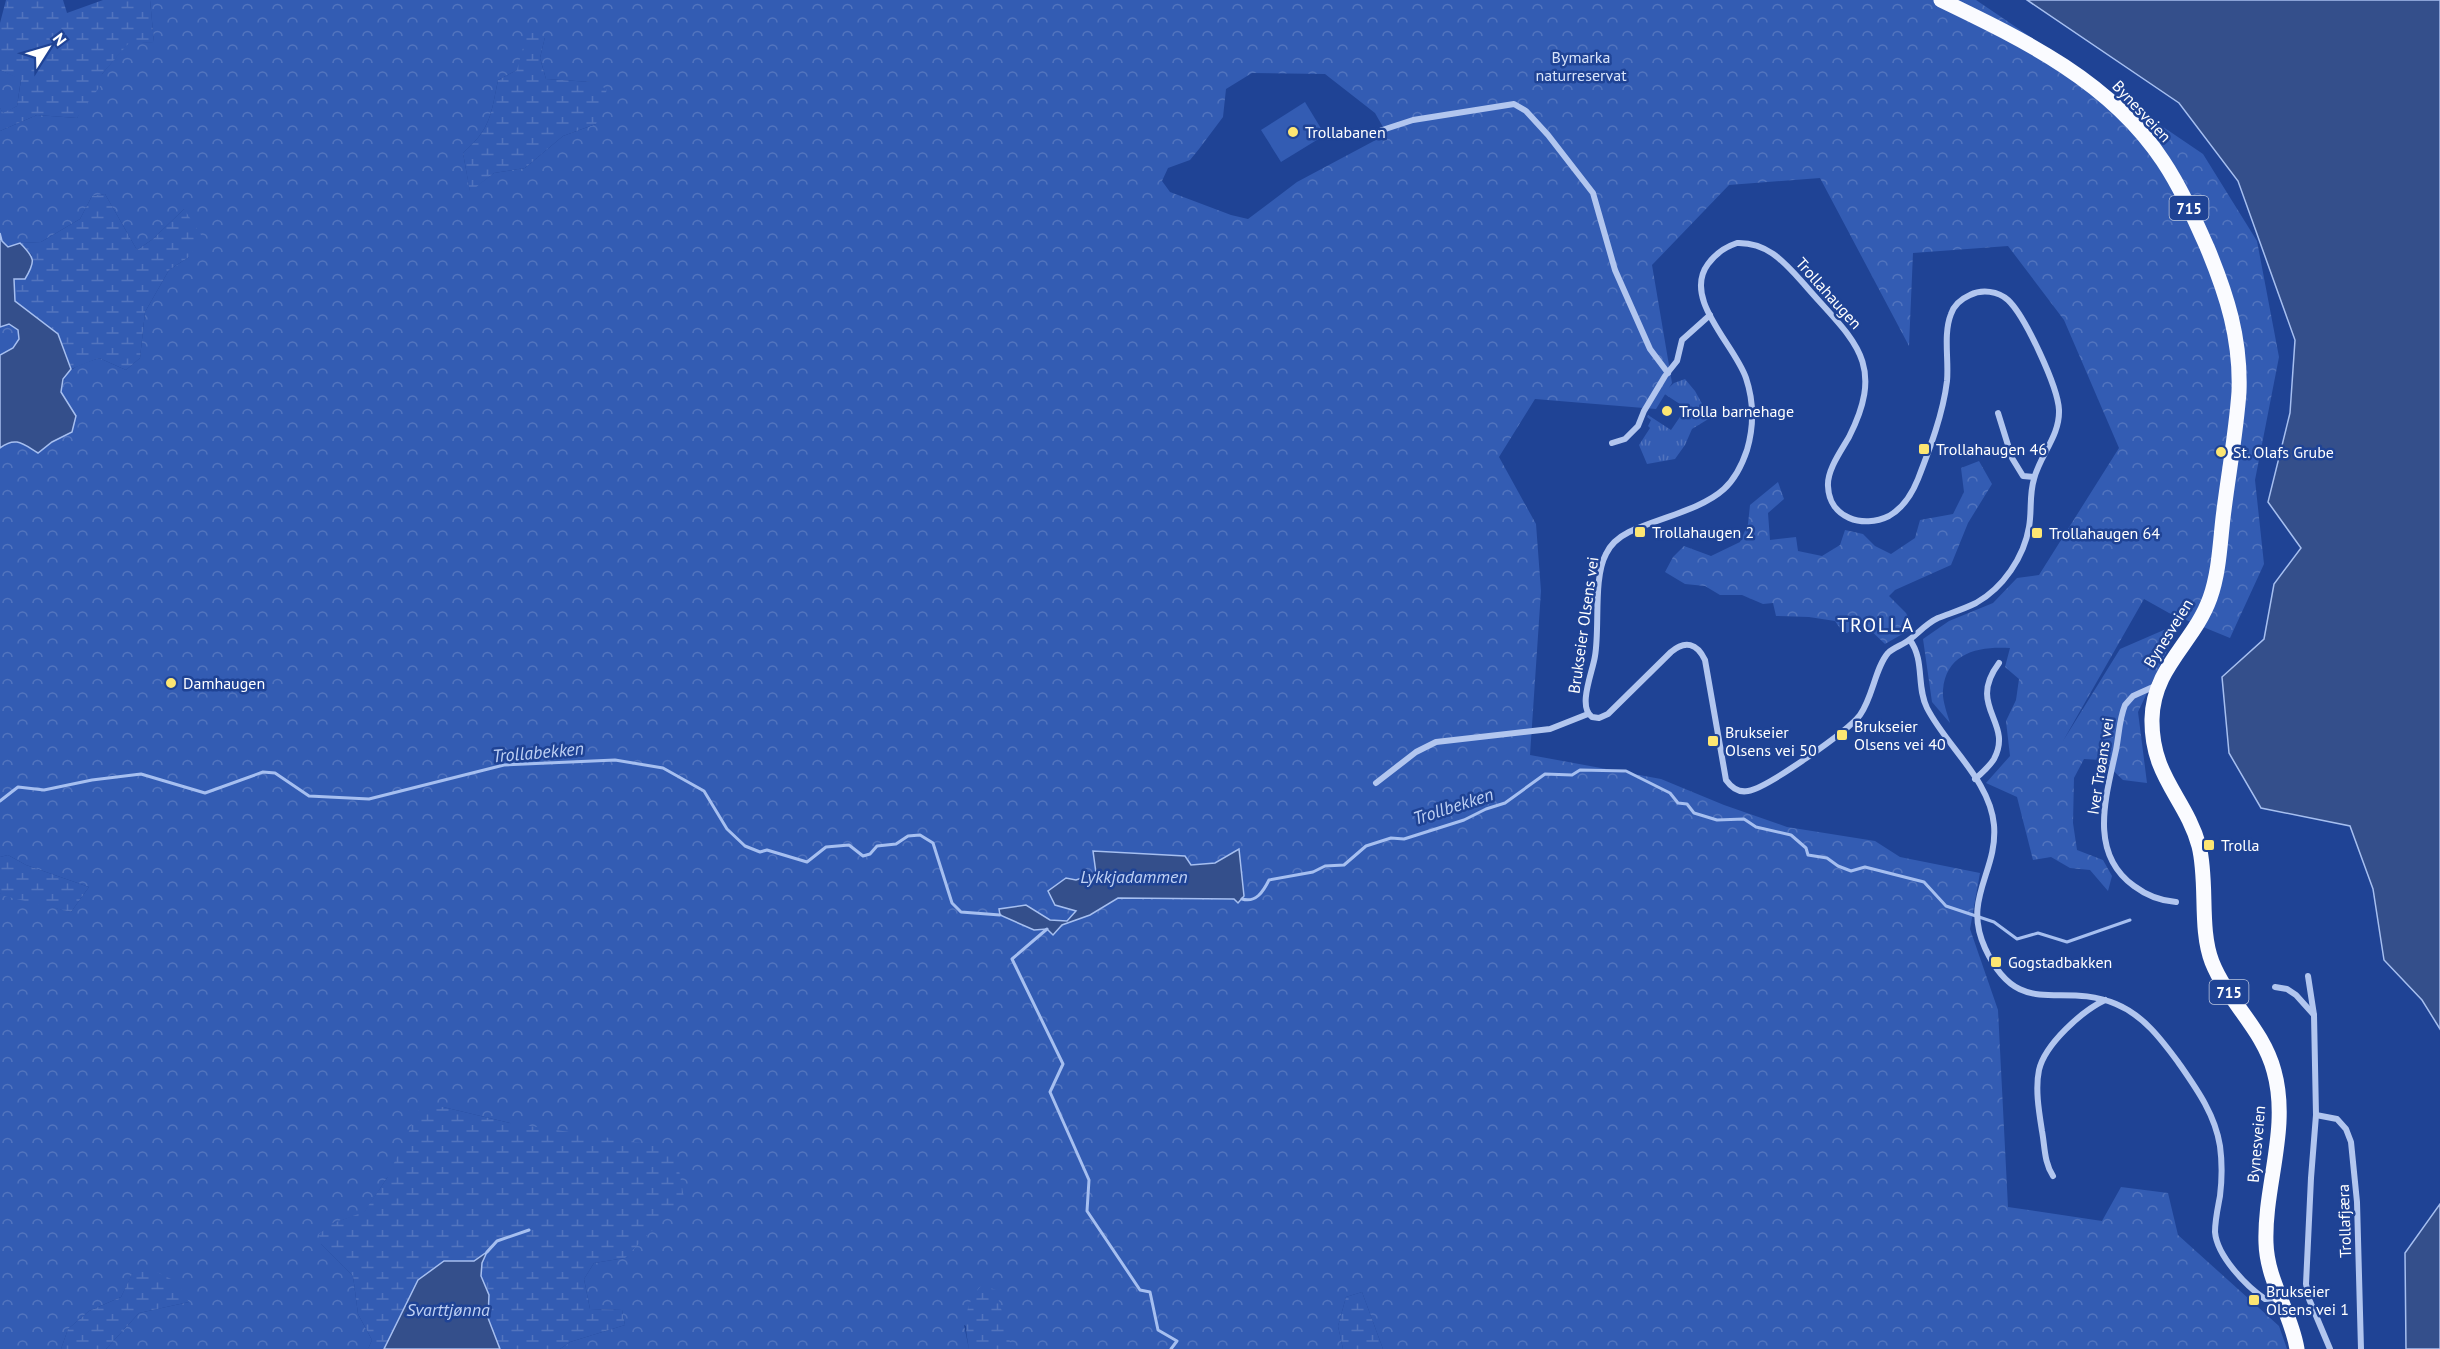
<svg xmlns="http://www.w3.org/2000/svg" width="2440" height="1349" font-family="'PT Sans',sans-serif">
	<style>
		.grass { fill: url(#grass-tufts) }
		.forest { fill: url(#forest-crowns); fill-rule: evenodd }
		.wetland { fill: url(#wetland-marsh) }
		.garden { fill: #335cb3 }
		.water { fill: #344f8b; stroke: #a6bff0; stroke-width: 1.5 }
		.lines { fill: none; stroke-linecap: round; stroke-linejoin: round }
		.stream { stroke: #a6bff0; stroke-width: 3 }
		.street { stroke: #b2c6ef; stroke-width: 6 }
		.primary { stroke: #fafbff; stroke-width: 15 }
		.poi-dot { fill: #fde672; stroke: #1f4395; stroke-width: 2 }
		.labels { text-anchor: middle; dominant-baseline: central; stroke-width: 5; stroke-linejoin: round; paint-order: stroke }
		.shield { fill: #1f4395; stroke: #bcc7df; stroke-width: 1.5 }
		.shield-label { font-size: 15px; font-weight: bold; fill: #fff }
		.park-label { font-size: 16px; fill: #d9e4fa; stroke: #1f4395 }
		.street-label { font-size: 16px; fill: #fff; stroke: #1f4395 }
		.poi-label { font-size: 16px; fill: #fff; stroke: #1f4395; text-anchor: start }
		.water-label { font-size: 18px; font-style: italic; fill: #bfd1f5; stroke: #1f4395 }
		.quarter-label { font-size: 20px; letter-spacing: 1.5px; fill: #fff; stroke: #1f4395 }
	</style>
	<defs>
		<pattern id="grass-tufts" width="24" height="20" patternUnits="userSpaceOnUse" patternTransform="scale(1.5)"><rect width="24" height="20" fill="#335cb3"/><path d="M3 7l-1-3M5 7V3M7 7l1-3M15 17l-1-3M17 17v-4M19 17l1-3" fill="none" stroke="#5274be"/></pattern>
		<pattern id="forest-crowns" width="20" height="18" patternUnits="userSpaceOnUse" patternTransform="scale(1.5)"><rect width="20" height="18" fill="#335cb3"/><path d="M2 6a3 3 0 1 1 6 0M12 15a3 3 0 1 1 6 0" fill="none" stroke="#5274be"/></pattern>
		<pattern id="wetland-marsh" width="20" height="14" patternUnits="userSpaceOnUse" patternTransform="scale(1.5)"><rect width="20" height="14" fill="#335cb3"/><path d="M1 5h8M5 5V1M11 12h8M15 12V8" fill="none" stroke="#5274be"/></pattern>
	</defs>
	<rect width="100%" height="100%" fill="#1f4395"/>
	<polygon class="grass" points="1685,379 1695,391 1710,418 1692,429 1685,445 1675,459 1647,464 1639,445 1650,428 1648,426 1651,420 1647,417 1648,415 1671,430 1686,408 1663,393 1674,383"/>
	<g class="forest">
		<path d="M150 0H1976L2203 154 2257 241 2279 357 2255 480 2264 564 2230 638 2169 613 2144 599 2063 741 2120 649 2180 623 2138 712 2147 783 2123 780 2102 760 2084 759 2074 778 2073 823 2077 850 2103 860 2112 876 2108 891 2090 870 2070 868 2051 857 2033 860 2017 797 1986 783 2010 756 2006 721 2016 700 2019 679 2005 667 2010 648C1978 646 1946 653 1943 690 1942 700 1947 713 1950 723L1932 702 1923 639 1949 621 1993 603 2017 578 2039 575 2119 448 2064 320 2008 246 1913 253 1909 346 1820 178 1729 185 1652 265 1672 383 1656 409 1535 399 1499 457 1536 524 1541 591 1530 755 1661 779 1724 805 1787 827 1875 841 1900 857 1980 873 1970 929 1998 1010 2008 1207 2102 1221 2121 1187 2168 1193 2178 1235 2279 1326 2287 1349H1383L1362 1292 1346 1297 1338 1326 1343 1349H1012L964 1325 969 1349H560L570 1342 625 1325 622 1310 590 1309 584 1279 594 1263 625 1258 510 1123 443 1107 387 1178 364 1213 333 1223 321 1244 353 1276 358 1314 372 1340 368 1349H106L139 1313 189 1302 133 1273 121 1297 89 1311 68 1329 61 1349H0V893L71 912 89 887 26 865 8 855 0 857V448C16 436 23 444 38 453L52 442 72 432 76 416 61 392C65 367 77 366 99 358L126 370 140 358 145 312 169 270 189 257 184 209 153 239 137 250 105 194 92 196 80 219 41 242 20 243 8 247 2 241 0 233V131L37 115 77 118 102 74 128 43 154 42ZM545 37 540 58 546 79 591 82 596 124 563 136 525 168 494 173 470 191 463 153C491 129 491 114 498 80L517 70ZM1252 73 1325 74 1375 113 1387 134 1297 182 1248 219 1231 215 1170 192 1162 181 1168 168 1190 160 1199 149 1223 117 1226 89ZM1239 849 1234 899 1118 898 1090 915 1062 925 1053 935 1026 905 1050 920 1067 921 1077 911 1076 880 1096 872 1094 851 1191 865 1215 863Z"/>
		<polygon points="0,70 21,79 17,106 3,114 0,108"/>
		<polygon points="8,323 18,330 19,339 13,348 0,355 0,327"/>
		<polygon points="1979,461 1992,484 1968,523 1951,565 1895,590 1889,596 1906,613 1913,628 1885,644 1865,625 1844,634 1835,621 1809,617 1776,616 1773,603 1763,604 1742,595 1720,595 1705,586 1685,584 1665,572 1673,557 1684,546 1711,556 1740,542 1748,524 1750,505 1778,482 1784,499 1768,513 1770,540 1796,537 1798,551 1822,556 1840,545 1845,530 1863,534 1875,546 1891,554 1915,538 1920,520 1953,514 1964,492 1961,468"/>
	</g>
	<g class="wetland">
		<polygon points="6,0 63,0 67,13 103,0 150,0 154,42 128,44 102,74 101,85 77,118 37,115 0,131 0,108 3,113 17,106 21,80 0,70 0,23"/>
		<path d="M528 29 545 37 540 58 546 79 591 82 607 89 596 124 563 136 525 168 494 173 470 192 463 153C491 129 491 114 498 80L517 70Z"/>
		<polygon points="105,194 137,250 153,239 184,209 203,238 189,257 169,270 145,312 140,358 126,370 99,358 71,369 58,334 15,301 14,279 25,279 32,255 20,243 41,242 80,219 92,196"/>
		<polygon points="8,855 26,865 89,887 71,912 4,896 0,893 0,857"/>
		<polygon points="443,1107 510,1123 675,1148 684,1198 625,1258 594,1263 584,1279 590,1309 622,1310 625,1325 570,1342 560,1349 500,1349 488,1318 489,1295 481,1276 482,1263 486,1254 474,1261 444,1261 418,1280 384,1349 368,1349 372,1340 358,1314 353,1276 321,1244 319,1234 333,1223 364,1212 387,1178 419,1110"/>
		<polygon points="153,1270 177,1282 189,1302 139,1313 106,1349 61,1349 68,1329 89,1311 121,1297 133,1272"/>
		<path d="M982 1285 996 1290 1012 1349H969C964 1323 963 1305 982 1285Z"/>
		<polygon points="1362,1292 1383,1349 1343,1349 1338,1326 1346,1297"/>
	</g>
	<polygon class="garden" points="1305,102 1325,135 1281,162 1261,130"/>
	<g class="water">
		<polygon points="2027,0 2440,0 2440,1029 2422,1000 2384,960 2373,889 2350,826 2261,808 2229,753 2222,677 2264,639 2274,584 2301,548 2268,502 2290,413 2295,340 2238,181 2179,103"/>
		<path d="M0 233 2 241 8 247 20 243C35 258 36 261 25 279H14L15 301 58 334 71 369 63 379 61 392 76 416 72 432 52 442 38 453C23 444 16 436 0 448V355L13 348 19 339 18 330 9 324 0 327Z"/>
		<polygon points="1239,849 1244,896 1238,903 1234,899 1118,898 1090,915 1062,925 1053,935 1047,929 1034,930 1000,915 999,909 1026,905 1050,920 1067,921 1076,911 1055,905 1048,891 1066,878 1076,880 1096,873 1093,851 1185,856 1191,865 1215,863"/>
		<polygon points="2440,1204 2440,1349 2406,1349 2405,1253"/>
		<polygon points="487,1252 482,1263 481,1276 489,1295 488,1318 500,1349 384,1349 418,1280 444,1261 474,1261"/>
	</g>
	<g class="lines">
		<g class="stream">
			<polyline points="0,801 18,787 44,790 92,780 141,774 205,793 263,772 275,773 309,796 369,799 504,765 615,760 663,768 704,791 727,829 745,846 760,852 767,850 807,862 826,847 849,845 863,856 870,854 877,846 896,844 908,836 920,835 933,843 952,903 961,912 1000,915"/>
			<path d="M1242 899C1256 903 1263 892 1269 880L1313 872 1325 866 1344 865 1366 846 1391 838 1404 839 1464 820 1486 809 1505 803 1545 774 1572 775 1580 770 1626 771 1670 793 1678 803 1687 804 1694 813 1717 820 1744 819 1756 827 1791 835 1806 848 1808 855 1827 858 1838 866 1851 871 1865 867 1924 882 1946 906 1994 922 2017 939 2038 933 2067 942 2130 920"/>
			<polyline points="1047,929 1012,959 1063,1064 1050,1092 1089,1180 1087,1211 1140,1290 1150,1292 1158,1330 1177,1341 1171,1349"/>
			<polyline points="487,1252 497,1241 529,1230"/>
		</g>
		<g class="street">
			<polyline points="1370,134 1413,120 1514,104 1526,111 1548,135 1593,193 1615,270 1650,349 1668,373"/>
			<path d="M1737 243C1768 242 1785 263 1804 284 1851 339 1888 360 1849 437 1841 451 1827 470 1828 486 1829 518 1863 529 1889 516 1903 508 1912 494 1918 479 1930 448 1943 414 1947 381 1949 360 1943 334 1951 314 1954 305 1961 299 1970 295 1982 289 1998 291 2008 300 2025 316 2058 387 2059 410 2060 436 2040 455 2034 479 2029 495 2032 511 2029 527 2024 557 2003 588 1976 603 1964 609 1951 613 1938 618 1925 624 1917 635 1906 642 1900 646 1893 648 1888 653 1875 668 1873 697 1860 715 1848 731 1767 788 1748 791 1738 793 1731 787 1726 780L1705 660C1697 643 1685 640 1671 652L1608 714 1599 718 1592 717C1577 707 1593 671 1595 656 1600 627 1593 578 1606 554 1611 543 1619 537 1629 532 1658 518 1701 510 1724 489 1736 478 1742 465 1747 450 1754 426 1754 402 1746 378 1735 345 1682 299 1708 264 1716 253 1725 247 1737 243Z"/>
			<polyline points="1998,413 2012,458 2023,476 2034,477"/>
			<polyline points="1612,443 1625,439 1638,426 1644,411 1665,376 1677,361 1682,340 1710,315"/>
			<path d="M1910 640C1925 661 1916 686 1927 708 1947 747 1990 780 1994 825 1998 872 1962 898 1985 948 2019 1022 2060 980 2116 1004 2143 1015 2161 1039 2178 1062 2196 1088 2215 1114 2220 1146 2222 1161 2222 1180 2220 1196 2218 1207 2215 1220 2215 1232 2217 1256 2246 1286 2265 1299L2279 1298"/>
			<path d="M2157 688 2153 687 2133 696 2125 705C2119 720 2119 735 2116 750 2106 797 2088 853 2134 886 2146 895 2161 901 2176 902"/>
			<path d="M1975 779C1982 773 1989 767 1994 759 2014 722 1966 707 1999 663"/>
			<polyline points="1376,783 1416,752 1436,742 1550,729 1588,714"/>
			<polyline points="2308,976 2314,1015"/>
			<polyline points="2275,987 2287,989 2296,995 2314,1015 2316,1115 2311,1178 2306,1284 2309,1299 2330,1349"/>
			<polyline points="2316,1115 2337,1119 2346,1129 2351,1142 2357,1202 2361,1349"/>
			<path d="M2053 1176C2044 1162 2045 1147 2042 1131 2039 1112 2035 1089 2039 1070 2045 1044 2082 1011 2105 1000"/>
		</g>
		<path class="primary" d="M1941 0C2024 40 2111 82 2163 161 2181 188 2194 218 2207 247 2227 295 2241 339 2239 392 2236 434 2228 476 2223 518 2220 544 2219 573 2210 598 2194 643 2153 667 2152 719 2151 777 2186 798 2199 846 2208 882 2199 929 2212 962 2228 1002 2263 1029 2274 1071 2290 1128 2264 1186 2266 1243 2267 1281 2291 1312 2297 1349"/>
	</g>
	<g class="poi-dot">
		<circle cx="1293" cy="132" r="6"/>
		<circle cx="1667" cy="411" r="6"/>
		<rect x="1918" y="443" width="12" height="12" rx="3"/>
		<circle cx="2221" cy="452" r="6"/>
		<rect x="1634" y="526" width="12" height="12" rx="3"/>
		<rect x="2031" y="527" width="12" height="12" rx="3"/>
		<circle cx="171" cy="683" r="6"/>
		<rect x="1836" y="729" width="12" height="12" rx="3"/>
		<rect x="1707" y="735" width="12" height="12" rx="3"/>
		<rect x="2203" y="839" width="12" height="12" rx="3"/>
		<rect x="1990" y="956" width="12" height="12" rx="3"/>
		<rect x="2248" y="1294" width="12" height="12" rx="3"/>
	</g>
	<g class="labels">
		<g class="shield">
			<rect x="2169.5" y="196" width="39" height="24" rx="4.5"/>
			<rect x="2209.5" y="980" width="39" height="24" rx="4.5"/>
		</g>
		<g class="shield-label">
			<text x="2189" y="208">715</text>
			<text x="2229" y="992">715</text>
		</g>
		<g class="park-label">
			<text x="1581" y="57">Bymarka<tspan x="1581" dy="18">naturreservat</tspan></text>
		</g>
		<g class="street-label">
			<text transform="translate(2142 111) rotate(47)">Bynesveien</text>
			<text transform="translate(1829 293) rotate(48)">Trollahaugen</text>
			<text transform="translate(1583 625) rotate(-82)">Brukseier Olsens vei</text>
			<text transform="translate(2168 633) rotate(-58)">Bynesveien</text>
			<text transform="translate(2100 766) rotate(-81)">Iver Trøans vei</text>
			<text transform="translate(2256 1144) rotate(-85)">Bynesveien</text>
			<text transform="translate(2344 1221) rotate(-92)">Trollafjæra</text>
		</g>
		<g class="poi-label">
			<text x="1305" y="132">Trollabanen</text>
			<text x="1679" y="411">Trolla barnehage</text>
			<text x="1936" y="449">Trollahaugen 46</text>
			<text x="2233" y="452">St. Olafs Grube</text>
			<text x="1652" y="532">Trollahaugen 2</text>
			<text x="2049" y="533">Trollahaugen 64</text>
			<text x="183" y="683">Damhaugen</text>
			<text x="1854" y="726">Brukseier<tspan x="1854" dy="18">Olsens vei 40</tspan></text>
			<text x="1725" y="732">Brukseier<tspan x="1725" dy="18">Olsens vei 50</tspan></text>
			<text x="2221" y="845">Trolla</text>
			<text x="2008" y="962">Gogstadbakken</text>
			<text x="2266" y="1291">Brukseier<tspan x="2266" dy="18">Olsens vei 1</tspan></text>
		</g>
		<g class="water-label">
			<text transform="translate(538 752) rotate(-5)">Trollabekken</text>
			<text transform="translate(1453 806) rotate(-18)">Trollbekken</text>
			<text x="1134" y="876">Lykkjadammen</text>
			<text x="448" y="1309">Svarttjønna</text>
		</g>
		<g class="quarter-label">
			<text x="1876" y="625">TROLLA</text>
		</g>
	</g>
	<g transform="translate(48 48) rotate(53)" stroke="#1f4395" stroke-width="4.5" paint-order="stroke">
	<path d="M0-4.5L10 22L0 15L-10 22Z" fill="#ffffff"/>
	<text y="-9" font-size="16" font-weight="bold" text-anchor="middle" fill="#ffffff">N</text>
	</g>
</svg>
